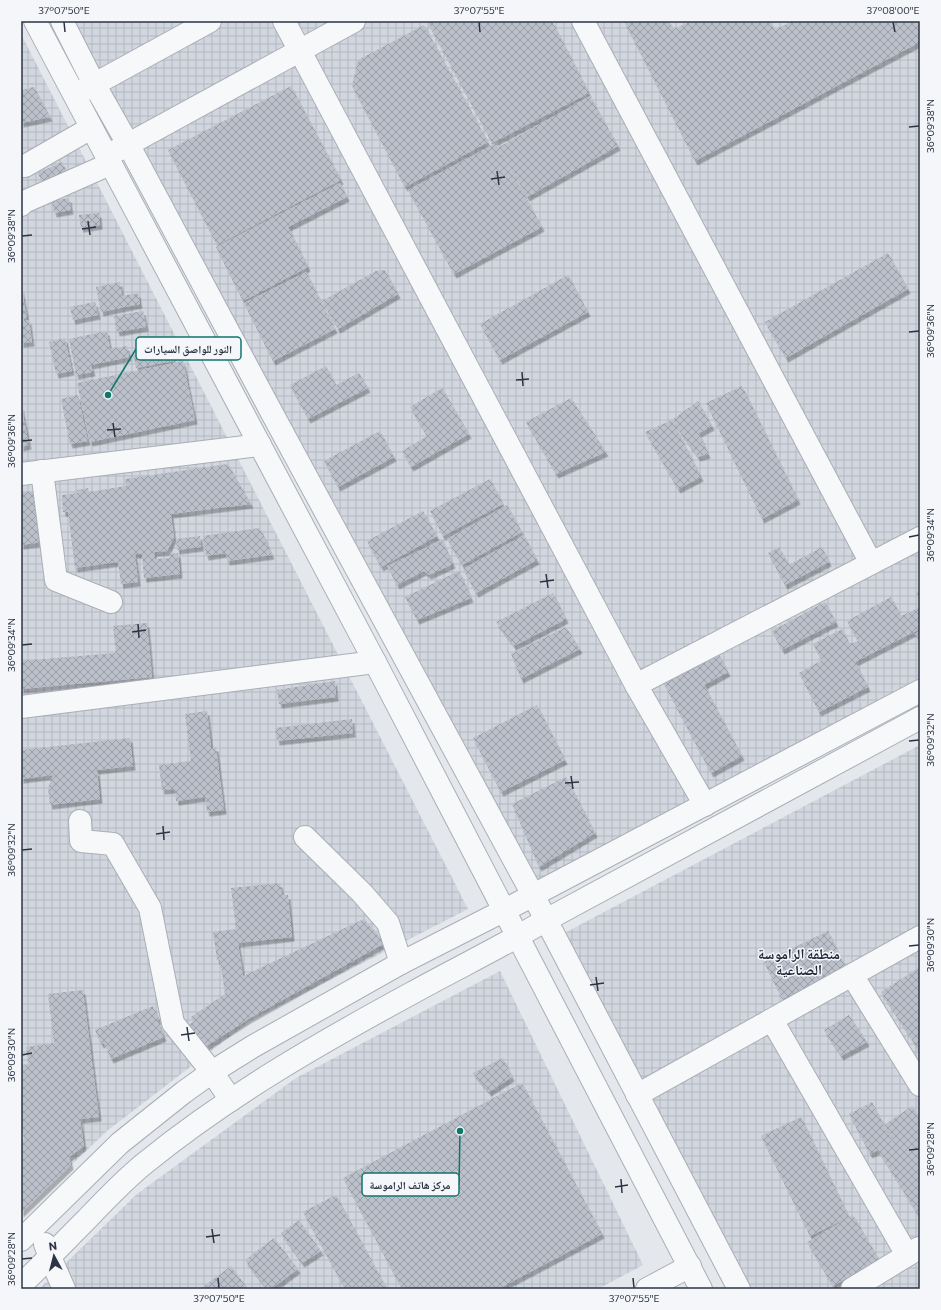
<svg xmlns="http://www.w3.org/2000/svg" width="941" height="1310" font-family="Commissioner,'Noto Naskh Arabic',sans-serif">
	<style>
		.industrial { fill: url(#industrial-grid) }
		.building { fill: url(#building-cross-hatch); filter: url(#shadow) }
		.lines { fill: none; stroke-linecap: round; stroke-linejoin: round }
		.minor-casing { stroke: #a9aeb7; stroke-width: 24 }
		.minor { stroke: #f7f8fa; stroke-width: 22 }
		.ticks { fill: none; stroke: #2b3445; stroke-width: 1.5 }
		.labels { text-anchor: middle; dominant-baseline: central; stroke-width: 3; stroke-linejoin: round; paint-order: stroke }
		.district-label { font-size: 14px; font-weight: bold; fill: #1d2536; stroke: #f4f6f9 }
		.leader { fill: none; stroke: #0f766e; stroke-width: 1.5 }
		.callout-dot { fill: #0f766e; stroke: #f4f6f9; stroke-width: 1.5 }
		.callout { fill: #f4f6f9; stroke: #0f766e; stroke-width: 1.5 }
		.callout-label { font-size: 11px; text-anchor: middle; font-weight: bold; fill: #2b3445 }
		.neatline { fill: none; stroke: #2b3445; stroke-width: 1.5 }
		.ticks-label { font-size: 10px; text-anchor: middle; fill: #2b3445 }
	</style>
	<defs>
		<pattern id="industrial-grid" width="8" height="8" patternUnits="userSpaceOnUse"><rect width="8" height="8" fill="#d2d6de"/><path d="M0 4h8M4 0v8" fill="none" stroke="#b4b8c0"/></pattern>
		<pattern id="building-cross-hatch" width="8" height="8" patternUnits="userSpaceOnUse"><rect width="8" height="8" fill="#bbc0ca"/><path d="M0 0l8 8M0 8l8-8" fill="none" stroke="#989da6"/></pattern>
		<filter id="shadow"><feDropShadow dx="2.5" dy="4.5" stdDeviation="0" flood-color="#0004"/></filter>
	</defs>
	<rect width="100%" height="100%" fill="#e4e7ec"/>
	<g class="industrial">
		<polygon points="71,21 920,21 920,681 530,885"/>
		<polygon points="21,34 468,909 250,1021 107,1131 21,1213"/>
		<polygon points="920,745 920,1289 742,1289 555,938"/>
		<polygon points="500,971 643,1265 598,1289 39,1289 137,1194 296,1078"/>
	</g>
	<g class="building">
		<polygon points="427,21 552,21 589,93 492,143"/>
		<polygon points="624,21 669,21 674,29 691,21 770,21 775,30 792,21 920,21 920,42 695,161"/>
		<polygon points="424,25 488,142 405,187 352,86 358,60"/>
		<polygon points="291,86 341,180 217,245 168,150"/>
		<polygon points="34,87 50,117 21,123 21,90"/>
		<polygon points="590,96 618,146 527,197 499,147"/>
		<polygon points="496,143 542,227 454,274 408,190"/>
		<polygon points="62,162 66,171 42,182 38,173"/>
		<polygon points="340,183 347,197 288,227 308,267 243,301 216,247"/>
		<polygon points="69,198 71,210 54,213 52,201"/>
		<polygon points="99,213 100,225 81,228 79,215"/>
		<polygon points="888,253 908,289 786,358 765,322"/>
		<polygon points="385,270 398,294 338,329 322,301 376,271"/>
		<polygon points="306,272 335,329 273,361 244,303"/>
		<polygon points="568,275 588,312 500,360 480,324"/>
		<polygon points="120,282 122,296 138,293 140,304 101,312 96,287"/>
		<polygon points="21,287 27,318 21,319"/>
		<polygon points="95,302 98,315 73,320 70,307"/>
		<polygon points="143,311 146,327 117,332 114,316"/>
		<polygon points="29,320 32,342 21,343 21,322"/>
		<polygon points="107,331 110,349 127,346 129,357 91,365 93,372 76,375 69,339"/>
		<polygon points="65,338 72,371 56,374 49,342"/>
		<polygon points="172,348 174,361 136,368 133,355"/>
		<polygon points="183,361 195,420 90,442 77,383"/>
		<polygon points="326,366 336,385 359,373 368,388 308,419 290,385"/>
		<polygon points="742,386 798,500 762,519 706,403"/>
		<polygon points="442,388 469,434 411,467 402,451 427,436 410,407"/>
		<polygon points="78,395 88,441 70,444 61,399"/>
		<polygon points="571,398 606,452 556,474 526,422"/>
		<polygon points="698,401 712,426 699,433 708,454 698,457 672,420"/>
		<polygon points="21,405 29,445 21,447"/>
		<polygon points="672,420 701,477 678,489 645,432"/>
		<polygon points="380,431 394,457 338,487 324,461"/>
		<polygon points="228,464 251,504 171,514 174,538 167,551 154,552 155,559 170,558 170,554 178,553 180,574 144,578 142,554 135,554 138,582 121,584 118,562 75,568 68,512 63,512 62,495 78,493 77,490 88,488 89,492 126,486 125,479"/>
		<polygon points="490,479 503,504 443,536 430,511"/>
		<polygon points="36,491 43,542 21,545 21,493"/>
		<polygon points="507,505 522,532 462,565 447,539"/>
		<polygon points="423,511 437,536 381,567 367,541"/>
		<polygon points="260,528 272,555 227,561 226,553 206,556 203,536"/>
		<polygon points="524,535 537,560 476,593 463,569"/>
		<polygon points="200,536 201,547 177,550 176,539"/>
		<polygon points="442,540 453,564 429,575 424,571 397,585 387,566"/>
		<polygon points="779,547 789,565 822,547 829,562 785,585 768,553"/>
		<polygon points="459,571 471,598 417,620 405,597"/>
		<polygon points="920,590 920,599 916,593"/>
		<polygon points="553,593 566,619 514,646 496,622"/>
		<polygon points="891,597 901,616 920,607 920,629 855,662 868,687 819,712 799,673 822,660 813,644 842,629 850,644 858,641 847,621"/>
		<polygon points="825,602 836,622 782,650 772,631"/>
		<polygon points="147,623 152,677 21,689 21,661 116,653 113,626"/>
		<polygon points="566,627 580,649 521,679 511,654"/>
		<polygon points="920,631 920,644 915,634"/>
		<polygon points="717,651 728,672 704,685 742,756 711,773 662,680"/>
		<polygon points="335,681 336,697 279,704 277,690"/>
		<polygon points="537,705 565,760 501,792 473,738"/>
		<polygon points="207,711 211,747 216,747 224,810 207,812 205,797 176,801 175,789 162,790 159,765 191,761 185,714"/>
		<polygon points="352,719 353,733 277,741 275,728"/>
		<polygon points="130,738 133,766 79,772 97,771 100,799 50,805 48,788 53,775 21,779 21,750"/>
		<polygon points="566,777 595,833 539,867 512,804"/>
		<polygon points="280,883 282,895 288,895 292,937 238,943 243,976 364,919 385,943 250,1018 197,1052 187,1026 193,1022 191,1017 225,994 220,960 217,960 213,932 236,929 231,888"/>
		<polygon points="828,931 846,969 782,999 764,962"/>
		<polygon points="920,967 920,1052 881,992"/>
		<polygon points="83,990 99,1117 80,1119 84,1146 69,1157 71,1165 21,1213 21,1142 24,1141 21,1117 21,1065 29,1064 26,1047 54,1043 48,994"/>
		<polygon points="153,1006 159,1020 157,1020 164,1037 111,1059 104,1043 101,1044 95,1030"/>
		<polygon points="849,1015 867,1042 841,1056 824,1030"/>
		<polygon points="503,1058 512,1077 489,1092 473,1073"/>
		<polygon points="522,1083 602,1234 498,1289 402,1289 343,1178"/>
		<polygon points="872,1102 892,1141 894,1140 884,1125 912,1106 920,1118 920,1218 878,1150 870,1154 849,1114"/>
		<polygon points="801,1117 849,1217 810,1236 761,1136"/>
		<polygon points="336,1195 387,1289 345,1289 303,1212"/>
		<polygon points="853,1215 879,1259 833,1286 807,1242"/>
		<polygon points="299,1220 321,1251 302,1263 281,1233"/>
		<polygon points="274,1238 298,1269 271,1289 267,1289 245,1260"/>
		<polygon points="231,1266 248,1289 200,1289"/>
	</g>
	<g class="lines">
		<defs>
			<g id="minor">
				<polyline points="35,21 375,662 701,1289"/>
				<polyline points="62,21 94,84 128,144 273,415 533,895 739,1289"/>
				<polyline points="284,21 636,685 705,805"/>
				<polyline points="583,21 871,563"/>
				<polyline points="82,91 210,21"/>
				<polyline points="116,151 354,21"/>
				<polyline points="21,166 25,166 91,128"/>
				<polyline points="21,205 24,202 110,164"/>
				<polyline points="42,471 56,580 111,602"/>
				<polyline points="21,474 260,445"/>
				<polyline points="636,685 920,538"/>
				<polyline points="21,707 375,662"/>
				<polyline points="80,821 81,841 113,844 150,908 173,1023 212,1072 231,1100"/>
				<polyline points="305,837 362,893 388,923 401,963"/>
				<polyline points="852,975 920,1085"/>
				<polyline points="772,1020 907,1255"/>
				<polyline points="637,1095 920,937"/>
				<polyline points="21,1240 120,1143 184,1092 212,1072 252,1047 401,963 505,910 920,691"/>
				<polyline points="45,1244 50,1257 64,1289"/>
				<path d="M21 1285C43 1264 65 1241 87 1219 106 1199 124 1180 145 1163 227 1096 320 1043 412 993 457 968 503 946 546 920L920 718"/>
				<polyline points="647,1289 690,1266"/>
				<polyline points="852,1289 919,1248"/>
			</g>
		</defs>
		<use href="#minor" class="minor-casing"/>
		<use href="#minor" class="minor"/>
	</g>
	<path class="ticks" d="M64 22 65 32M479 22 480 32M893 22 895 32M909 127 919 126M497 171 499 185M491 179 505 177M88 221 90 235M82 229 96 227M22 236 32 235M909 332 919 331M522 372 523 386M516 380 529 379M113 423 115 437M107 430 121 429M22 441 32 440M909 537 919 535M546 574 548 588M540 582 554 580M138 624 139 638M132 632 146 630M22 645 32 644M909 741 919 740M571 776 573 789M565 783 579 782M163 826 164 840M156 834 170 832M22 850 32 849M909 946 919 945M596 977 598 991M590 985 604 983M187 1027 189 1041M181 1035 195 1033M22 1055 32 1053M909 1150 919 1149M621 1179 622 1193M615 1187 628 1185M212 1229 214 1243M206 1237 220 1235M22 1259 32 1258M218 1278 219 1288M633 1278 634 1288"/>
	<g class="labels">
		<g class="district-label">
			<text x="799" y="953">منطقة الراموسة<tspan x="799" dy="16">الصناعية</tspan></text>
		</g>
	</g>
	<path class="leader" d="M108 395L136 349M460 1131L459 1185"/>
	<g class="callout-dot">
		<circle cx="108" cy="395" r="4"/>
		<circle cx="460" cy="1131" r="4"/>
	</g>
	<g class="callout">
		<rect x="136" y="337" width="105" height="23" rx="4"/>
		<rect x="362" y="1173" width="97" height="23" rx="4"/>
	</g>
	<g class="callout-label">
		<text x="188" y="353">النور للواصق السيارات</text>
		<text x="410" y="1189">مركز هاتف الراموسة</text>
	</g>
	<rect width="941" height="1310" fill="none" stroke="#f4f6f9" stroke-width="44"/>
	<g transform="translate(54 1256) rotate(353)" stroke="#f4f6f9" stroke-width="3" paint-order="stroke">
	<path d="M0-3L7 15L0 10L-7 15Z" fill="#2b3445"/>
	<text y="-6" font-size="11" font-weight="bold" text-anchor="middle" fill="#2b3445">N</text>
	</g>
	<rect x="22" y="22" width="897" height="1266" class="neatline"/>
	<g class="ticks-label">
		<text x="64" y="14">37°07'50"E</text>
		<text x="479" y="14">37°07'55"E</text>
		<text x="893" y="14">37°08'00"E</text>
		<text transform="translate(930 126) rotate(-90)" y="4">36°09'38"N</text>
		<text transform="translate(11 236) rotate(-90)" y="4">36°09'38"N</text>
		<text transform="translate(930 331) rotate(-90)" y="4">36°09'36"N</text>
		<text transform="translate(11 441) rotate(-90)" y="4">36°09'36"N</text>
		<text transform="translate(930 535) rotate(-90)" y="4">36°09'34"N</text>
		<text transform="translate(11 645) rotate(-90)" y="4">36°09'34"N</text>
		<text transform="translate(930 740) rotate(-90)" y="4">36°09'32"N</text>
		<text transform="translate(11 850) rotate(-90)" y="4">36°09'32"N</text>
		<text transform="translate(930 945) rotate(-90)" y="4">36°09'30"N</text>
		<text transform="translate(11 1055) rotate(-90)" y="4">36°09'30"N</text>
		<text transform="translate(930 1149) rotate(-90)" y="4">36°09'28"N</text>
		<text transform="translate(11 1259) rotate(-90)" y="4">36°09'28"N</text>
		<text x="219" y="1302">37°07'50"E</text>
		<text x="634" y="1302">37°07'55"E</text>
	</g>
</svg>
